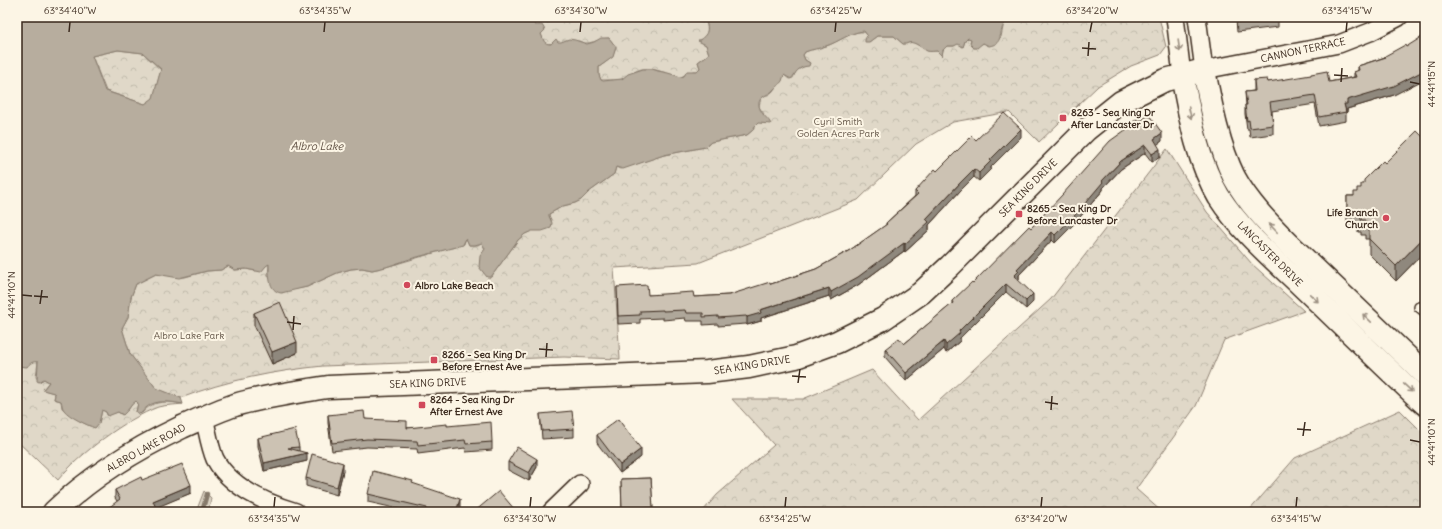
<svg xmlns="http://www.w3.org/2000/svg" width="1442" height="529" font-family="Delius,sans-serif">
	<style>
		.forest { fill: url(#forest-crowns); stroke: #8e8173 }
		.water { fill: #b7ad9e; stroke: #85796b; fill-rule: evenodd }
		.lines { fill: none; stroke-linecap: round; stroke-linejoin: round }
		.stream { stroke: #85796b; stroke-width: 4.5 }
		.lane-casing { stroke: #3b2a1e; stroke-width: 12 }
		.street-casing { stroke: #3b2a1e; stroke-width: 20 }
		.secondary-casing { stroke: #3b2a1e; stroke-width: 25 }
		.lane { stroke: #fcf5e5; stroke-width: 9 }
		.street { stroke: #fcf5e5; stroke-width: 17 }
		.secondary { stroke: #fcf5e5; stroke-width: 22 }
		.wall { fill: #afa79a; stroke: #3b2a1e }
		.shaded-wall { fill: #8f887d; stroke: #3b2a1e }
		.building { fill: #ccc2b3; stroke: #3b2a1e }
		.oneway { stroke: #9c9082 }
		.ticks { fill: none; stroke: #3b2a1e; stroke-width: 1.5 }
		.poi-dot { fill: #d1495b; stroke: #fcf5e5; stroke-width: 1.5 }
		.labels { text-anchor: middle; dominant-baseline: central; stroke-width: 4; stroke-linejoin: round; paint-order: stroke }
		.street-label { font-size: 10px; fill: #3b2a1e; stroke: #fcf5e5 }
		.poi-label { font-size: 10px; font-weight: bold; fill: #3b2a1e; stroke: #fcf5e5; text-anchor: start }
		.park-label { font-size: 10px; fill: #645648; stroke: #fcf5e5 }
		.water-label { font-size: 11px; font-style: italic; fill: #605144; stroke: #fcf5e5 }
		.neatline { fill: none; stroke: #3b2a1e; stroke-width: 1.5 }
		.ticks-label { font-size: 10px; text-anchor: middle; fill: #3b2a1e }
	</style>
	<defs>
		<pattern id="forest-crowns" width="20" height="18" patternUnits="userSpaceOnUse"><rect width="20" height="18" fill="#e0d8c8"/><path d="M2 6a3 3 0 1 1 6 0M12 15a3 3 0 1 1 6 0" fill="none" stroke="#c1baab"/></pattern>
	</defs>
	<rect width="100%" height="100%" fill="#fcf5e5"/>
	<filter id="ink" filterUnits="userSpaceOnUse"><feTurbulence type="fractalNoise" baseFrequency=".025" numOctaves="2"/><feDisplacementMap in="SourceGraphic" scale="8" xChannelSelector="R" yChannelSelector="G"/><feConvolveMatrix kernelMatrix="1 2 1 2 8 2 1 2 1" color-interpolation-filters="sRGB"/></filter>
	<g filter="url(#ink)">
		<g class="forest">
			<path d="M532 17H703C709 25 710 38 698 40L706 45 709 54 698 62 700 68 697 71H693L681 77C668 75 655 67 642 69 635 70 629 76 623 79 619 80 606 80 601 80L599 75V67C608 60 613 59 616 47L609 38C599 38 588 47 579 41L546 44 544 42 541 34 544 31 540 25 535 26Z"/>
			<path d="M1007 17H1159L1166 47 1160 55 1131 66 1098 86 1039 142 1009 112 953 122 916 144 858 200 698 263 614 268 620 359 564 357 323 366C275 371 227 380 181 398L160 390 156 388 149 380 130 354 122 328 128 317 131 297 136 284 156 274 185 277 207 271 221 270 228 266 235 270 246 269 255 271 264 268 268 264 269 265 268 275 296 289 307 287 337 273 351 269 362 268 372 270 386 267 464 244 466 238 469 245H478L482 242 485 249C477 262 481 265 489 277H491L518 240 525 234 552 221 549 216V214L563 206 575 203 581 200 589 192 614 174 616 167 620 169 664 155 700 148 706 147 711 142 747 135 753 130 756 124 764 114 759 107C761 92 767 98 773 91 777 86 780 80 784 75L789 79 793 78 796 71 810 63 805 60 803 55 805 52C813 48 821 48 829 45 839 41 857 28 866 33L869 42 877 36H894L903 44 913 42 928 51H937L942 55 943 50 947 46H954L958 43 963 47 965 41 968 38 971 39 970 42 981 44 985 43 987 46 1001 37 1003 27Z"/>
			<polygon points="118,50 143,53 161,70 153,99 145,104 106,91 92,56"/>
			<polygon points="1167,149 1207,212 1252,264 1304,311 1224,340 1196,406 1136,489 1162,512 703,511 717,495 774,445 732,399 803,399 872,370 918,420 1051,299"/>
			<path d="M35 361 38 362 36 377 39 382 44 379 49 382 43 389 44 390 54 393 55 395 54 399 61 401 62 408 78 420 90 426 99 423 102 410 106 412 107 415 118 412 122 415 129 409 132 404 136 401 138 403 136 412 142 413C153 400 166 401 183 404 175 405 165 405 158 407 126 419 79 454 58 480L17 441V392L19 391 17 385V366Z"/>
			<polygon points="1400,410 1425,435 1425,512 1248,512 1295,458"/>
			<polygon points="204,491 211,498 208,512 196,512"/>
		</g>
		<path class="water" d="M17 17H532L535 25H542L545 30 541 34C544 40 543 44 551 44L556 39 558 42H561L569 39 575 40 587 44 594 42 601 38H609L616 47 613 57 599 67V75L601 80 603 81 622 79 628 74 643 69H652L658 71 668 73 681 77 684 76 687 71H697L700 68 698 62 709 54 706 45 698 41C708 35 711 28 703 17H1007C1006 21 1005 23 1003 26 999 36 1002 44 989 46L983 43 977 48H974L970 44 971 39 968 38 965 41 963 47 958 44 954 46H947L943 50 942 56 937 51C934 51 931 52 927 51 921 48 913 39 906 44H903L894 36H877L869 42H865V40L867 35 864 31C850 32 839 42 826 46 819 49 812 49 805 52L803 55 805 60 810 63 809 66C797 67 797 72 791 79L784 75C783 77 783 79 782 81 780 84 776 87 773 90 769 96 755 96 760 109 762 115 769 119 771 124L758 123 755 126 753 130 747 135 711 142 705 147 664 155 623 169 616 167 614 174 589 192 581 200 575 203 563 206 549 214V216L552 223 551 228 542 231H532L525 234 518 240 491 277H487L479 267 480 256 485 249 482 243 475 245H469L466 238 463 245 410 259 386 267 372 270 362 268 351 269 337 273 307 287 281 293C268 291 269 274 269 264L266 266 261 272 246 269 235 270 228 266 221 270 207 271 179 278 156 274 136 284 131 297 128 317 122 328 130 354 156 388 181 398 183 404C172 402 156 399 147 407 144 409 143 412 140 414L136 412 138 403 136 401C131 404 128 411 123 415L118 412 108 416 106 412 102 410 99 423 95 428C87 425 69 417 64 410 62 408 62 404 61 401L54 399 55 395 54 393 43 390 49 382 44 379 39 382 37 381 38 362C33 361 30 363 27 367L17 366ZM118 50 143 53 161 69 153 98 145 104 105 91 92 56Z"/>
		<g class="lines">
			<polyline class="stream" points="202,512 207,494"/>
			<defs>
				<polyline id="lane" points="1419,307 1425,312"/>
				<g id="street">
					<polyline points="1175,17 1182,75"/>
					<polyline points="1197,17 1204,70 1339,44 1370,32 1399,17"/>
					<path d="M204 417C207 429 210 448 215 459 230 487 266 503 296 512"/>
					<polyline points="551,512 580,484"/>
				</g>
				<g id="secondary">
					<path d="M1182 75C1190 117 1197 160 1219 197 1241 231 1273 258 1302 286 1343 325 1383 365 1425 404"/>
					<path d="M54 512C91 476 136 449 182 427 200 419 217 411 235 405 265 396 297 392 328 387L707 372 749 367 796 357 837 342 883 319 921 293 950 266 1086 130 1121 102 1165 80 1204 70C1211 106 1218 144 1234 177 1248 203 1270 225 1291 246L1425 374"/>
				</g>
			</defs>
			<use href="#lane" class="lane-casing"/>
			<use href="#street" class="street-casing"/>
			<use href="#secondary" class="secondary-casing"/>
			<use href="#lane" class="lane"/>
			<use href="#street" class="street"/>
			<use href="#secondary" class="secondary"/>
		</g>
		<g class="wall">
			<polygon points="1232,17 1278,17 1278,27 1237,32 1236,19 1232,19"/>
			<polygon points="1385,56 1394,95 1347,109 1347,112 1346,113 1346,121 1319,126 1315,104 1272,111 1273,125 1273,134 1250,137 1249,129 1247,129 1245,114 1245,105 1246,105 1245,92 1254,91 1254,80 1268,82 1329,82 1354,77 1354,72 1358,71 1358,66 1385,57"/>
			<polygon points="1141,120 1162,141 1157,144 1160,157 1152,162 1145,153 1121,169 1103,188 1103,190 1075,223 1055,243 1052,240 1019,275 1019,279 1018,280 1033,302 1026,309 1006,292 960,338 960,341 946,353 944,349 906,381 885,357 885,349 904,344 952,304 952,301 973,283 1031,228 1130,127 1130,124"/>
			<polygon points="1021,137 991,167 991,169 979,181 974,177 960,191 929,225 929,230 905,252 904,251 858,285 831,300 829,296 761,318 761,321 747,325 746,324 718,326 718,324 703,325 703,321 686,321 685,318 663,320 663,318 640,319 640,323 618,324 617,287 648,295 694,297 729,295 771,284 816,269 850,250 886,225 886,223 915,196 915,191 937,171 976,140"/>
			<polygon points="1425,139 1425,251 1396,281 1369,254 1369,239 1365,239 1365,235 1361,235 1361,232 1358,232 1358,229 1354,228 1354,225 1347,224 1347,196 1354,196 1361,188 1385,163"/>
			<polygon points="254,313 297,353 272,364 254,325"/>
			<polygon points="540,414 574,429 574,437 542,439"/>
			<polygon points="328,415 365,419 407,428 447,426 492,442 492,450 466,452 465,448 418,454 417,449 367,447 332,451 328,423"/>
			<polygon points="597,435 641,457 620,473 597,443"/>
			<polygon points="258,438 299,447 299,451 307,461 264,471 258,446"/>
			<polygon points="508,462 537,467 529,481 508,470"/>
			<polygon points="343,471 337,495 306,486 306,478"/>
			<polygon points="651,478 653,512 622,512 621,479"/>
			<polygon points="413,484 460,507 459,512 412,512 368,502 368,494"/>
			<polygon points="115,490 191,493 156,507 156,512 117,501 115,498"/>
		</g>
		<g class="shaded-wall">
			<polygon points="1308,17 1316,17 1308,19"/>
			<polygon points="1425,57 1425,65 1422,58"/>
			<polygon points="1425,70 1425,79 1394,95 1347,109 1347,112 1346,113 1344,104 1347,100"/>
			<polygon points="1021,129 1021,137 991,167 991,169 979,181 979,173 990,160"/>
			<polygon points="1162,133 1162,141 1154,147 1154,139"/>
			<polygon points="1145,145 1145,153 1121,169 1103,188 1103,190 1075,223 1055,243 1055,235 1102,181 1121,161"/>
			<polygon points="1160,149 1160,157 1152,162 1152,154"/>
			<polygon points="974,169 974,177 960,191 929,225 929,230 905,252 905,244 926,219 960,183"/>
			<polygon points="1052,232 1052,240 1019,275 1019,279 1014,284 1014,276 1017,269"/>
			<polygon points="1425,236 1425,251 1396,281 1396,266"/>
			<polygon points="904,243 904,251 858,285 831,300 831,292"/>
			<polygon points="1006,284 1006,292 960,338 960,341 946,353 946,345 959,331"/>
			<polygon points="829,288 829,296 761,318 761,321 747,325 747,317 760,310"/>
			<polygon points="1033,294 1033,302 1026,309 1026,301"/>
			<polygon points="944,341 944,349 906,381 906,373"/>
			<polygon points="297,342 297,353 272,364 272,352"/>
			<polygon points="641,449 641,457 620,473 620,465"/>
			<polygon points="307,453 307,461 264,471 264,463"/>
			<polygon points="537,459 537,467 529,481 529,473"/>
			<polygon points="343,463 343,471 337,495 337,487"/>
			<polygon points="191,485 191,493 153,509 153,501"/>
			<polygon points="19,490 19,498 17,499 17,491"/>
			<polygon points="460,499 460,507 459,512 456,512"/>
			<polygon points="156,508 156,512 148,512"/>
		</g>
		<g class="building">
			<polygon points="1237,17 1276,17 1237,22"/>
			<polygon points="1425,35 1425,57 1422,58 1425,64 1425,70 1394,86 1347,100 1347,104 1344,104 1346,112 1319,117 1315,95 1270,102 1273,125 1250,128 1249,120 1247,121 1245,105 1247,105 1245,92 1255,91 1254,80 1267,79 1268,82 1311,75 1311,74 1327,71 1329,82 1356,77 1354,72 1359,70 1358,66 1386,57 1385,56 1405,45 1406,47"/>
			<polygon points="1004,113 1021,129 990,160 991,161 979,173 974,169 960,183 926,219 929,222 905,244 904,243 858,277 831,292 829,288 760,310 761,313 747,317 746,316 718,318 718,316 703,317 703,313 686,313 685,310 663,311 663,310 640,311 640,315 618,316 617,287 647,285 648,295 693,292 694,297 729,295 770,282 771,284 816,269 850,250 887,224 886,223 918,194 915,191 935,169 937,171 972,136 976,140"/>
			<polygon points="1149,115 1162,133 1154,139 1160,149 1152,154 1145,145 1121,161 1102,181 1103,182 1075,215 1055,235 1052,232 1017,269 1019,271 1014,276 1033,294 1026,301 1006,284 959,331 960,333 946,345 944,341 906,373 885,349 899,338 904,344 953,303 952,301 972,282 973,283 1029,226 1031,228 1062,195 1110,141 1131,126 1130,124 1140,117 1141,120"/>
			<polygon points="1417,131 1425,139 1425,236 1396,266 1369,239 1369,224 1365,224 1365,220 1361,220 1361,217 1358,217 1358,214 1354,213 1354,210 1347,209 1347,196 1354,196 1354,192 1357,192 1357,188 1361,188 1361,184 1364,184 1364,180 1383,161 1385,163"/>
			<polygon points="280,302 297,342 272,352 254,313"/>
			<polygon points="364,411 365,419 407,421 407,428 447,424 447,426 491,422 492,442 466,444 465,440 418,445 417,441 367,439 332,443 328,415"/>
			<polygon points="572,411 574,429 542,431 540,414"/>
			<polygon points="618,419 641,449 620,465 597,435"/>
			<polygon points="295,429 299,447 288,448 307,453 264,463 258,438"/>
			<polygon points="517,447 537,459 529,473 508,462"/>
			<polygon points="312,454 343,463 337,487 306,478"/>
			<polygon points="182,464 191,485 153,501 156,508 148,512 103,512 120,499 115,490 141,477 142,480"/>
			<polygon points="373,471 413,481 412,483 460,499 456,512 433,512 426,510 427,508 368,494"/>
			<polygon points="651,478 653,508 622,509 621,479"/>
			<polygon points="499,491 515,510 513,512 474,512"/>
		</g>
		<defs><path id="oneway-shaft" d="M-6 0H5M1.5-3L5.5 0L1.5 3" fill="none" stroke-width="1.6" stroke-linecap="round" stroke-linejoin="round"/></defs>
		<g class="oneway">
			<use href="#oneway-shaft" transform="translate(1179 46) rotate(82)"/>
			<use href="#oneway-shaft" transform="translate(1190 113) rotate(77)"/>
			<use href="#oneway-shaft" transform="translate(1273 228) rotate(-134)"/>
			<use href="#oneway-shaft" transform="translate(1314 298) rotate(44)"/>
			<use href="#oneway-shaft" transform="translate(1367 318) rotate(-136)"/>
			<use href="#oneway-shaft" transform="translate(1408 388) rotate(43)"/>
		</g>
	</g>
	<path class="ticks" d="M69 32 70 22M324 32 325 22M580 32 581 22M835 32 836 22M1090 32 1092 22M1346 32 1347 22M1082 48 1096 49M1088 56 1089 42M1334 75 1348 76M1341 82 1342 68M1410 82 1420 84M22 295 32 296M34 296 48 297M40 304 42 290M287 322 301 324M293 330 294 316M539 349 553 350M546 357 547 343M792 376 806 377M798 383 800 369M1045 402 1058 404M1051 410 1052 396M1297 429 1311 430M1303 436 1305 422M1410 440 1420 442M274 507 275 497M530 507 531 497M785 507 786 497M1041 507 1042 497M1296 507 1297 497"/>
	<g class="poi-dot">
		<rect x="1059" y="114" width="8" height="8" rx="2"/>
		<rect x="1015" y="210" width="8" height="8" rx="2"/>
		<circle cx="1386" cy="218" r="4"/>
		<circle cx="407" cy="285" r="4"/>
		<rect x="430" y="356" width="8" height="8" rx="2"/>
		<rect x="418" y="401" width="8" height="8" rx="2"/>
	</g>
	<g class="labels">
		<g class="street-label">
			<text transform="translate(1303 50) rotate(-12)">CANNON TERRACE</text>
			<text transform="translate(1028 188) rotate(-45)">SEA KING DRIVE</text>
			<text transform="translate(1270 254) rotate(45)">LANCASTER DRIVE</text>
			<text transform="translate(752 365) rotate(-9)">SEA KING DRIVE</text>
			<text transform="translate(428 383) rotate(-2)">SEA KING DRIVE</text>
			<text transform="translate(146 448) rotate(-29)">ALBRO LAKE ROAD</text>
		</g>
		<g class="poi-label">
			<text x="1071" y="112">8263 - Sea King Dr<tspan x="1071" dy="12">After Lancaster Dr</tspan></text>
			<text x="1027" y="208">8265 - Sea King Dr<tspan x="1027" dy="12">Before Lancaster Dr</tspan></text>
			<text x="1378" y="212" text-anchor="end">Life Branch<tspan x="1378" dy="12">Church</tspan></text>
			<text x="415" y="285">Albro Lake Beach</text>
			<text x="442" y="354">8266 - Sea King Dr<tspan x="442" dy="12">Before Ernest Ave</tspan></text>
			<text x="430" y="399">8264 - Sea King Dr<tspan x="430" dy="12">After Ernest Ave</tspan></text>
		</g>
		<g class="park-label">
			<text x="838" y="121">Cyril Smith<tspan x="838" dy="12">Golden Acres Park</tspan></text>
			<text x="189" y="335">Albro Lake Park</text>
		</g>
		<g class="water-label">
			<text x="317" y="146">Albro Lake</text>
		</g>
	</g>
	<rect width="1442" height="529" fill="none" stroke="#fcf5e5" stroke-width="44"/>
	<rect x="22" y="22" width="1398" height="485" class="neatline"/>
	<g class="ticks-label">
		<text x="70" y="14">63°34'40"W</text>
		<text x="325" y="14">63°34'35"W</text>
		<text x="581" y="14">63°34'30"W</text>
		<text x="836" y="14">63°34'25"W</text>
		<text x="1092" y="14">63°34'20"W</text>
		<text x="1347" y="14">63°34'15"W</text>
		<text transform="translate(1431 84) rotate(-90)" y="4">44°41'15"N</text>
		<text transform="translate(11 295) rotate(-90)" y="4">44°41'10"N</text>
		<text transform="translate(1431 442) rotate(-90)" y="4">44°41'10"N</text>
		<text x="274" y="522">63°34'35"W</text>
		<text x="530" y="522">63°34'30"W</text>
		<text x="785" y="522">63°34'25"W</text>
		<text x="1041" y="522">63°34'20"W</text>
		<text x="1296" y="522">63°34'15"W</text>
	</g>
</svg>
